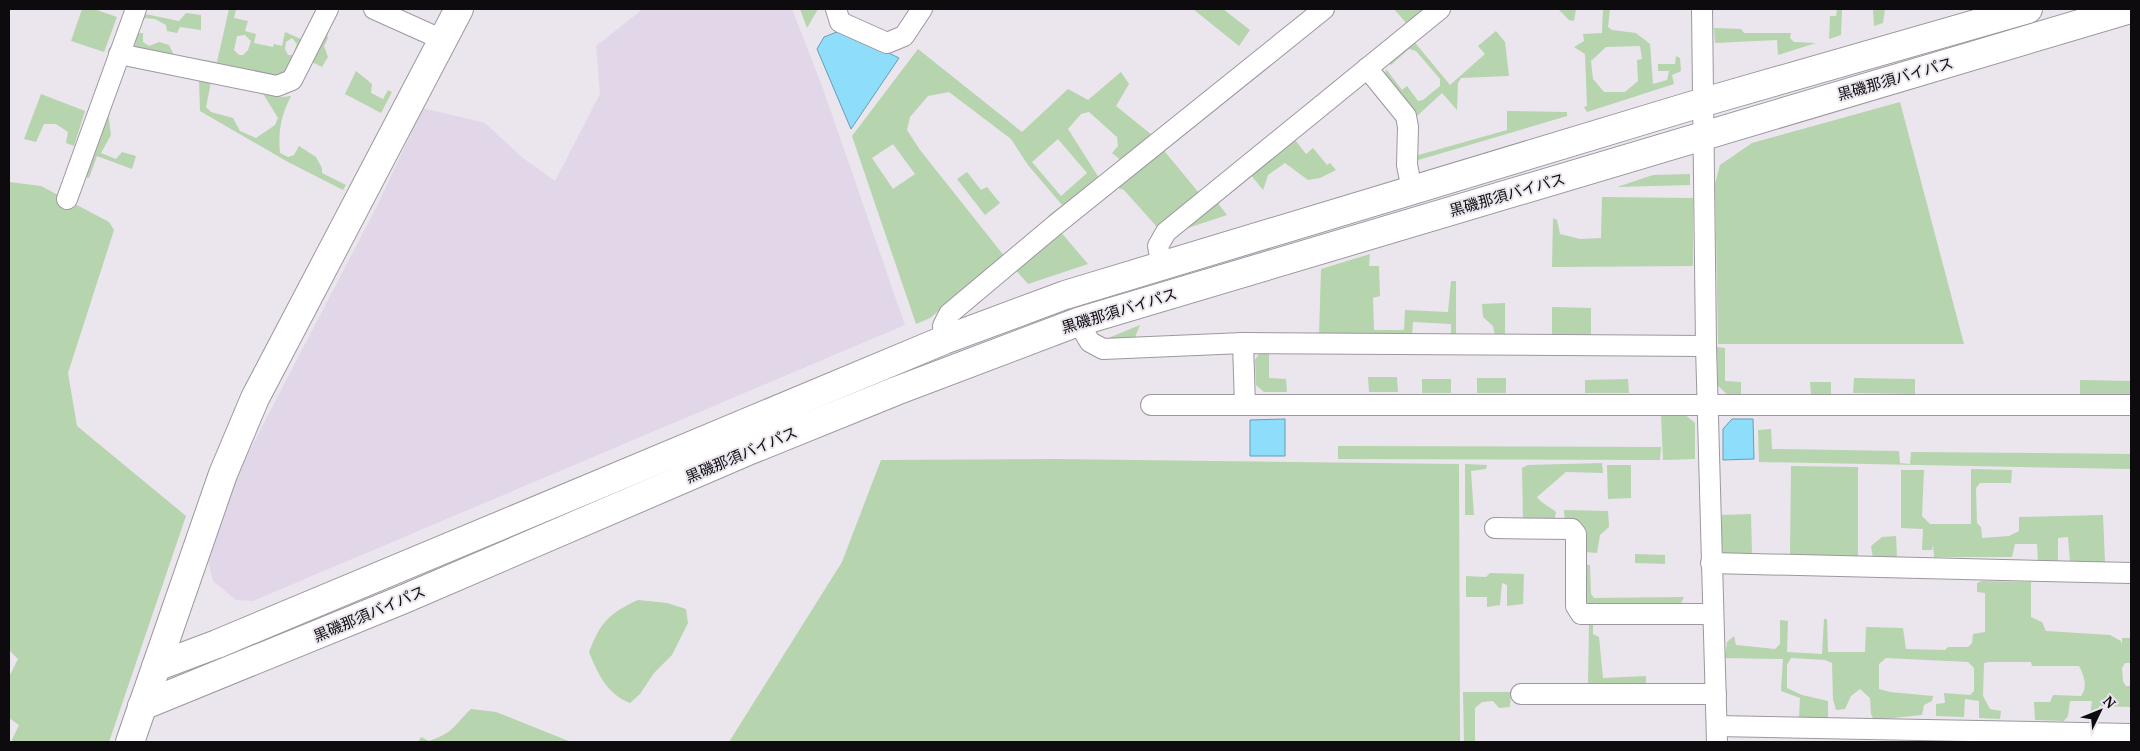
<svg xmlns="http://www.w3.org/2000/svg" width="2140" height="751" font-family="'PT Serif','Noto Sans JP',serif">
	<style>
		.built { fill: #e2d7e8 }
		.green { fill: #b6d4ad; fill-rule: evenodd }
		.water { fill: #8eddfa; stroke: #679eb3 }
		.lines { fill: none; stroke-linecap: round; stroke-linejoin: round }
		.street-casing { stroke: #9d97a0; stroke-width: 22 }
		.secondary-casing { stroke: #9d97a0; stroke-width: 30 }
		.primary-casing { stroke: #9d97a0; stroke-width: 30 }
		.street { stroke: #fff; stroke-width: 20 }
		.secondary { stroke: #fff; stroke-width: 28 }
		.primary { stroke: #fff; stroke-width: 28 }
		.labels { text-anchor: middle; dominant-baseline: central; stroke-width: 4; stroke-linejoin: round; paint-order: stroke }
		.street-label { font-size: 15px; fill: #0d0b0e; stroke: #ebe5ee }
	</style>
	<rect width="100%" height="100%" fill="#ebe5ee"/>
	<polygon class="built" points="643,9 792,9 822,86 905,325 253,601 236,600 213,581 208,560 231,486 377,206 423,108 485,123 523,158 555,181 600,94 596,46"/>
	<g class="green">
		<polygon points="82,9 94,9 117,17 104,52 71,41"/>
		<path d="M229 9H236L234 18 248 21 245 31 256 34 254 43 273 47 274 44 282 46 285 32 305 41 288 72 280 78 136 51 135 45 137 33H143V42L149 46 159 42 169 45 174 55 217 62ZM245 35 251 41 248 50 243 55H239L234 50 237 36ZM292 38 297 44 293 55H288L285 49 286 42Z"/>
		<polygon points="800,9 818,9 807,28"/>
		<polygon points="1193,9 1223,9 1250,30 1239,46"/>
		<polygon points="1394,9 1426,9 1407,24"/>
		<polygon points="1558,9 1576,9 1574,21 1569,20"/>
		<path d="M1603 9H1610L1608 27 1612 30 1636 33 1650 44 1653 84 1667 80 1669 71H1658V64H1675L1676 56 1680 58 1681 71 1672 75 1674 84 1587 112 1584 107 1587 106 1585 54 1574 47 1584 41 1583 34 1602 33ZM1640 46 1642 59 1637 60 1638 81 1625 92H1604L1593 79 1591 61 1606 47Z"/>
		<polygon points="1837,9 1842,9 1841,35 1829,39 1830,16 1836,16"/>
		<polygon points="1873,9 1885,9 1883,23 1874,26"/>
		<polygon points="186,13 201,15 201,30 180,27 177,33 167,31 166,25 155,19 143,18 145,14 179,21"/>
		<polygon points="1714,28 1741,29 1744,33 1791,33 1790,38 1794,42 1816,43 1778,55 1777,40 1715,43"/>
		<polygon points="1496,31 1505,42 1509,76 1461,78 1458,83 1457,110 1442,93 1417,116 1385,74 1386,69 1402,90 1407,86 1418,101 1423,100 1440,86 1440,79 1416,51 1409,49 1391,65 1389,63 1412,39 1450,85 1485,54 1478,46"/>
		<polygon points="327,32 328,38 324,46 328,57 322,67 308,60"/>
		<path d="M918 49 1022 132 1068 89 1088 100 1121 72 1129 84 1116 106 1152 135 1123 162 1112 153 1118 146 1117 137 1089 112 1081 114 1068 129 1101 181 1047 219 1049 215 1062 205 1028 165 1011 139 949 92 928 96 910 117 907 130 920 150 1005 257 930 318 916 324 852 136ZM1058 139 1087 173 1061 196 1032 162ZM893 144 915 174 893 189 872 158Z"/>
		<polygon points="356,71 372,84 371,93 383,99 388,90 392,92 381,113 345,94"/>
		<path d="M199 79 211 82 206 107 211 112 233 118 240 131 256 138 275 125 278 118 262 92 282 97 291 96C281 116 278 131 280 153L288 157 294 155 299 146 316 157 322 168V173L346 185 343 190 288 162 200 111Z"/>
		<polygon points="41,94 85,111 74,146 66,143 68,132 56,124 44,124 36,142 24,139"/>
		<polygon points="1900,102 1964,344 1718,344 1715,184 1720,165 1752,143"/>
		<polygon points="1507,111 1567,112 1567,116 1415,161 1415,156 1507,130"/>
		<polygon points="108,112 111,135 101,153 116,159 122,152 136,156 132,169 97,156 89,178 85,177"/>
		<polygon points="1292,136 1306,154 1313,148 1327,165 1330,163 1336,170 1320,178 1308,180 1285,163 1268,175 1263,190 1251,175 1217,202 1227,215 1179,231"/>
		<polygon points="1161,147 1199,193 1157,227 1124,190 1118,188 1095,206 1092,203"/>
		<polygon points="967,172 981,190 987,187 1000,203 985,215 957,179"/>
		<polygon points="1690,174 1690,185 1617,187 1653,175"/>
		<polygon points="9,182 41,186 109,222 114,230 68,373 77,426 186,516 109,742 11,742 19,725 9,718 9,677 18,659 9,650"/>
		<polygon points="1602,197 1693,198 1693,266 1552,267 1553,218 1557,220 1560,234 1580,239 1601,238"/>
		<polygon points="1059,230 1088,264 1028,284 1014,268"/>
		<polygon points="1370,254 1369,266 1379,266 1380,296 1373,298 1374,330 1404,330 1405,310 1448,312 1451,281 1456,281 1456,335 1451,335 1451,324 1413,322 1412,336 1319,336 1321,269"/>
		<polygon points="1505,303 1505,337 1495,336 1493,326 1483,317 1482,304"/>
		<polygon points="1552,307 1591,308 1591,338 1552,338"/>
		<polygon points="1140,325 1133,342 1106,339"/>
		<polygon points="1717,347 1725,348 1725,381 1741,382 1741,397 1728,395 1718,386"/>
		<polygon points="1269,350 1269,378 1286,379 1287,392 1264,392 1256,385 1255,360 1261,351"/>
		<polygon points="1368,377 1397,377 1398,392 1369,392"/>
		<rect x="1477" y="378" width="29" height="15"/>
		<polygon points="1854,378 1915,379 1915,394 1853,393"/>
		<rect x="1422" y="379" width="29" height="14"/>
		<polygon points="1628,379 1629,393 1585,393 1585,380"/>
		<polygon points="2080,380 2131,381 2131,395 2080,394"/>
		<polygon points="1810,382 1831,382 1831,394 1811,394"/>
		<polygon points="1661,414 1684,414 1695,423 1695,459 1663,460"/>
		<polygon points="1771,429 1772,449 1899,451 1900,463 1910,464 1911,452 2131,454 2131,469 1759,462 1758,430"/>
		<polygon points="1338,446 1661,447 1660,460 1338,459"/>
		<polygon points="1056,459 1459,464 1460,742 729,742 842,562 881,460"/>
		<path d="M1602 463 1603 473 1566 472 1537 497C1542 504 1549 506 1556 512L1554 522 1523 521 1522 468 1528 465Z"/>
		<polygon points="1465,464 1487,465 1486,469 1471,471 1474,515 1465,515"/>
		<polygon points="1607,465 1631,465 1631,498 1608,499"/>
		<polygon points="1791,466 1858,467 1858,557 1790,555"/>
		<polygon points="1971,469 2012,470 2011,483 1980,483 1976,488 1977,523 1981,527 1982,538 2009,536 2019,531 2019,517 2103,515 2105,563 2070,562 2068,537 2058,538 2058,562 2038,561 2037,544 2015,544 2012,557 1934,557 1933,545 1932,550 1922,550 1923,529 1901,528 1901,470 1924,470 1922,516 1930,524 1971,524"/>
		<polygon points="1564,510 1608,511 1609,527 1600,535 1597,553 1586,552 1585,528 1565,523"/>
		<polygon points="1751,514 1752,555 1726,555 1721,550 1722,515"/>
		<polygon points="1896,536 1897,557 1873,558 1871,546 1882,537"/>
		<polygon points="1635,554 1665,555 1665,564 1635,563"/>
		<polygon points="1585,565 1590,565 1591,594 1594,598 1684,597 1679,607 1591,607 1584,598"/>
		<polygon points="1490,573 1524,574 1523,604 1507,606 1507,585 1502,583 1500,605 1487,607 1487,597 1466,597 1466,576 1486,577"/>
		<path d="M1982 581 2031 582V617L2042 622 2046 631 2110 635 2121 641 2122 645V638H2131V663H2125L2122 668 2123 681 2126 686H2131V707L2099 706 2098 722 2089 721 2092 701H2070L2068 716 2064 721 2035 720 2034 702H2050L2053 695 2081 696C2088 687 2084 675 2079 666H2032L2031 662H1989L1984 663 1983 696 1990 709 2001 711 2000 719 1979 718V701L1965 699 1964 717 1936 716V704L1945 703 1944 693 1970 695 1974 691V668L1968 662 1886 658 1879 664V689L1890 692 1933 696 1932 701 1924 705 1922 715 1874 720 1871 714 1870 698 1860 689 1851 696 1845 709 1836 710 1833 699 1832 663 1825 660 1791 658 1787 665V688L1802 695 1828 701V719L1799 717 1800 698 1781 691 1783 659 1725 658 1727 642 1734 636 1736 645 1775 649 1780 644V620L1788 621 1787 652 1822 654 1824 619H1827L1828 652H1865L1866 627 1903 628 1906 649 1945 650 1948 647H1968L1972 643 1973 634 1985 632V593L1977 592V583Z"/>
		<path d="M638 600 667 603 686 609 688 623 672 655 654 673 640 694 630 703C607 694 598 674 589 652 601 622 608 614 638 600Z"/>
		<polygon points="1589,624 1593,624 1593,634 1599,637 1603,678 1646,676 1646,686 1588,686"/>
		<polygon points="1463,692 1511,692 1510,707 1499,708 1493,701 1482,702 1475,708 1475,742 1464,742"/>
		<path d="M471 709 496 712 571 742H418L421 737 429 741C455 732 453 726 471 709Z"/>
	</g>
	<g class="water">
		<polygon points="842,30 899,58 851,129 817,49 824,37"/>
		<polygon points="1285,419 1285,456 1250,456 1250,420"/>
		<polygon points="1732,419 1753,419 1754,459 1723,460 1723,429"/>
	</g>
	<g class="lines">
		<defs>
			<g id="street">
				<polyline points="374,9 443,40"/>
				<polyline points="836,9 840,22 887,43 904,36 922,9"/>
				<polyline points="1702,9 1706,346 1717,742"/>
				<polyline points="119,54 277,86 292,80 328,9"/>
				<polyline points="1367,68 1406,116 1408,127 1407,165 1412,190"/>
				<polyline points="67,199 136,9"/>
				<polyline points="1162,266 1158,246 1166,232 1440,9"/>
				<polyline points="1078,322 1090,342 1103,349 1243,343 1706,346"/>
				<polyline points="944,340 943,326 949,314 1054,226 1324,9"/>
				<polyline points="1243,343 1245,405"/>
				<polyline points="1151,405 2131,405"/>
				<polyline points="1495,528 1572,529 1576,534 1576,606 1581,614 1713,614"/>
				<polyline points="1711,563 2131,573"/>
				<polyline points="1521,694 1716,694"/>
				<polyline points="1717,726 2131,734"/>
			</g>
			<polyline id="secondary" points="130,742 223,474 255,398 459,9"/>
			<g id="primary">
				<polyline points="156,667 217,644 944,340 1065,295 1704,102 2028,9"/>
				<polyline points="142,706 404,599 748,451 896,391 1078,322 2130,9"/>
			</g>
		</defs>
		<use href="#street" class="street-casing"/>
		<use href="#secondary" class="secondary-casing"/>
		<use href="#primary" class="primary-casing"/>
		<use href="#street" class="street"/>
		<use href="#secondary" class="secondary"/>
		<use href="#primary" class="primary"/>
	</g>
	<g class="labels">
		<g class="street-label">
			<text transform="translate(1895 78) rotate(-16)">黒磯那須バイパス</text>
			<text transform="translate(1507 194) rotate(-16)">黒磯那須バイパス</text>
			<text transform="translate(1119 310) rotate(-17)">黒磯那須バイパス</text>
			<text transform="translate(741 454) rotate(-23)">黒磯那須バイパス</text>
			<text transform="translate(369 613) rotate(-23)">黒磯那須バイパス</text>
		</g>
	</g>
	<rect width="2140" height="751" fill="none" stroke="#0d0b0e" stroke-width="20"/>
	<g transform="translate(2100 711) rotate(47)" stroke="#ebe5ee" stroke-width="4" paint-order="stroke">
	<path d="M0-4L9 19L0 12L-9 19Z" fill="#0d0b0e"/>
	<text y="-8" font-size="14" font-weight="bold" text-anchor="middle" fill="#0d0b0e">N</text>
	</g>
</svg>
